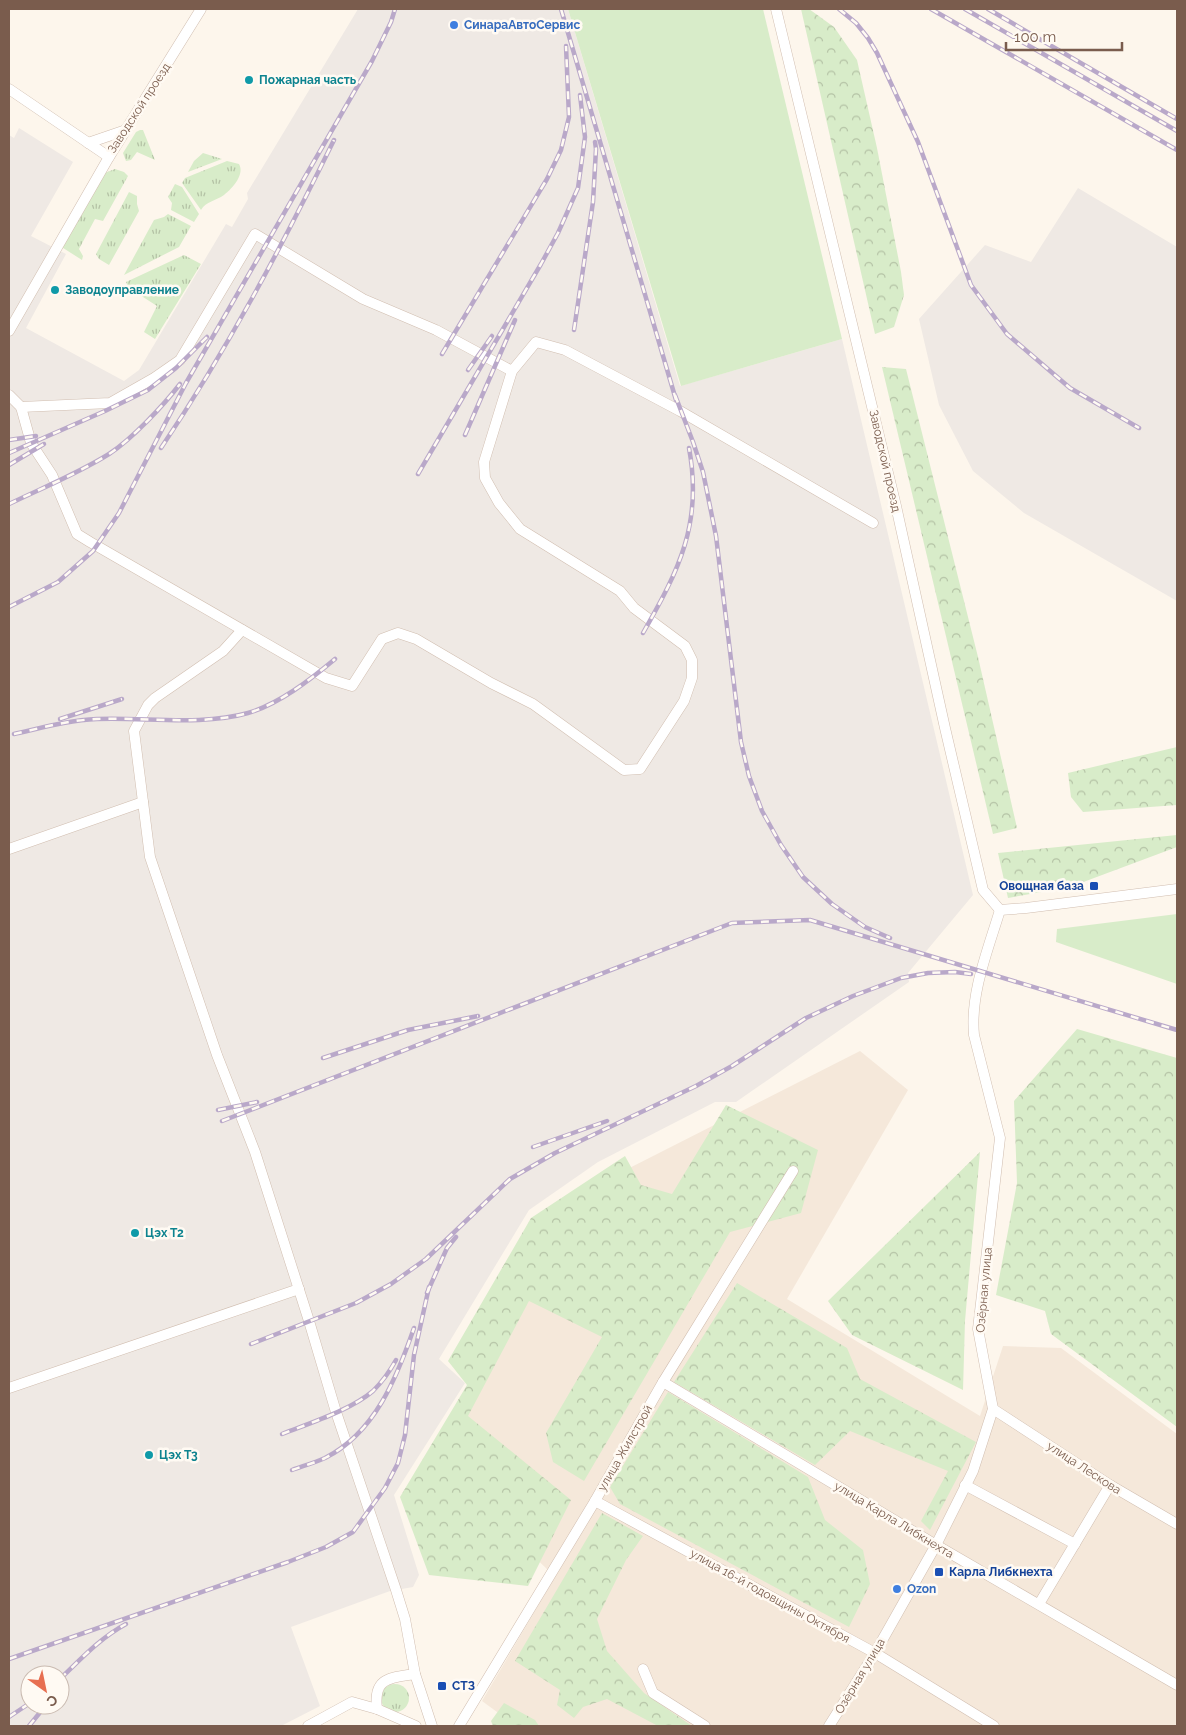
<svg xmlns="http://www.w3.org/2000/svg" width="1186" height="1735" font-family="Raleway,sans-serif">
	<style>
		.residential { fill: #f5e8da }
		.industrial { fill: #efe9e4; fill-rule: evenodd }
		.grass { fill: url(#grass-tufts) }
		.forest { fill: url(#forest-crowns) }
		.garden { fill: #d8ecc9 }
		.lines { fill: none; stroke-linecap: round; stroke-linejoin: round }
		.minor-casing { stroke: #d1beb0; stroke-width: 11 }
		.minor { stroke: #fff; stroke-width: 10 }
		.rail-casing { stroke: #b9a8c9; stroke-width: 4.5 }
		.rail { stroke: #fffaf3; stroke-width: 2.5; stroke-dasharray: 8; stroke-linecap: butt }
		.shop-dot { fill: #3f7fe0; stroke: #fffaf3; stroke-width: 2 }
		.culture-dot { fill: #0f9aa8; stroke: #fffaf3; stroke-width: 2 }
		.transit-dot { fill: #1a4fb4; stroke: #fffaf3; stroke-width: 2 }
		.labels { text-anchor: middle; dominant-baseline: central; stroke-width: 5; stroke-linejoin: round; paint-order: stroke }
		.shop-label { font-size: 12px; font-weight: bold; fill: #366cbe; stroke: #fffaf3; text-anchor: start }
		.culture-label { font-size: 12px; font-weight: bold; fill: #0d838f; stroke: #fffaf3; text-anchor: start }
		.street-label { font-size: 12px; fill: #7a5c4d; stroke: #fffaf3 }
		.transit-label { font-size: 12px; font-weight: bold; fill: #164399; stroke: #fffaf3; text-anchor: start }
	</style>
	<defs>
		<pattern id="grass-tufts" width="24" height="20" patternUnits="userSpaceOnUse" patternTransform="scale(1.25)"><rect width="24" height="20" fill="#d8ecc9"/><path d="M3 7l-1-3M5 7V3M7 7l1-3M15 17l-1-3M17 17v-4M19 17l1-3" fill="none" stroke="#b4c2a5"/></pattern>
		<pattern id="forest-crowns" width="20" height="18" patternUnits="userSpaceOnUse" patternTransform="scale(1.25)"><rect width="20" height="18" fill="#d8ecc9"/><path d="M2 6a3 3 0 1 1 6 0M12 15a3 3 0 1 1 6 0" fill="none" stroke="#b4c2a5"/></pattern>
	</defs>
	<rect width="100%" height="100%" fill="#fdf6ec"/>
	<polygon class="residential" points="860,1051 908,1090 787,1299 980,1416 1003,1346 1061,1348 1177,1434 1177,1726 516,1726 482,1701 555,1577 428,1453 592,1187"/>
	<g class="industrial">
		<path d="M358 9H568L680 386 842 339 973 895 908 973 909 982 736 1102H715L598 1162 529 1210 439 1359 465 1383 394 1495 419 1575 413 1587 390 1591 291 1627 320 1706 281 1726H9V135L14 138 19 128 73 162 31 236 66 254 26 328 124 381 139 370 226 224 232 227 248 199 247 193ZM30 1675H60V1705H30Z"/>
		<polygon points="1078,188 1177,247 1177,601 1024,513 973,471 939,405 919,319 985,245 1031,262"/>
	</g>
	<g class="grass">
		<polygon points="140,130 143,130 155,160 137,152 131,160 126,161 123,153 136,132"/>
		<polygon points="203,153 222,159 188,172 194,161"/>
		<path d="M227 161 239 164C245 174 233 188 224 195 216 201 206 201 201 210L182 183 185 178Z"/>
		<polygon points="115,169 124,172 128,176 103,221 95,219 79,249 83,256 82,260 60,246 102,174"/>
		<polygon points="175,184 182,187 199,214 194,222 171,210 172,203 168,197"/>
		<polygon points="129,192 137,196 137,204 139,211 109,265 99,259 96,254"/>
		<polygon points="168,214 191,226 179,247 124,275 154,220 164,217"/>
		<polygon points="184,255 201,264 155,339 144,332 157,306 129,288 126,282"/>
		<circle cx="395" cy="1698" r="14"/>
	</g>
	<g class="forest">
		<polygon points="801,9 809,9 834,27 857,60 877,148 901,272 904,295 894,327 875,334"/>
		<polygon points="882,367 906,369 978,657 1017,828 993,834"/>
		<polygon points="1177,747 1177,805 1083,812 1071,797 1068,773"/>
		<polygon points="1177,835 1177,847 1070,887 1008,898 998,853"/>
		<polygon points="1077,1029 1177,1058 1177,1427 1051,1334 1045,1311 996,1295 1017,1183 1014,1101"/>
		<polygon points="726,1105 818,1150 801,1213 730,1232 584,1481 553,1462 546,1433 602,1337 529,1301 468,1416 571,1500 528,1586 429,1575 400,1497 467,1385 448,1361 531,1218 625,1156 641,1185 672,1194"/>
		<polygon points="980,1152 965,1321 963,1390 852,1335 828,1301"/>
		<polygon points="737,1283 847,1348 860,1379 976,1442 930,1530 921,1521 948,1471 850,1431 815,1465 674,1382"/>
		<polygon points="668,1392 808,1477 825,1520 863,1550 870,1584 849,1627 620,1504 610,1487"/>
		<polygon points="602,1513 643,1536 626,1560 597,1619 607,1651 644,1693 692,1726 658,1726 607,1699 583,1707 574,1718 557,1705 560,1690 515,1661"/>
		<polygon points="504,1703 535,1720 539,1726 493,1726 491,1721"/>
	</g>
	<g class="garden">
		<polygon points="568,9 763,9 842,339 681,386"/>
		<polygon points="1177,914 1177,984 1056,942 1057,929"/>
	</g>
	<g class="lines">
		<defs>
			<g id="minor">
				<polyline points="776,9 896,506 945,728 983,890 1000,910"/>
				<polyline points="9,89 109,157"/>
				<polyline points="88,143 126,130"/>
				<polyline points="9,331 109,157 201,9"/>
				<polyline points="9,395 21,407 31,443 52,475 77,534 90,542 326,678 352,686 382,639 398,633 416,639 491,683 533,704 624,770 640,769 684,701 692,678 692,660 685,646 634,608 620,591 520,529 499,503 485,478 484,462 512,371 536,342 565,350 680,411 873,523"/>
				<polyline points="21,407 110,403 154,378 180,360 255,234 363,299 436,330 512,371"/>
				<polyline points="242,630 223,651 155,698 148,705 134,731 150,857 217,1055 255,1152 309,1321 336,1412 396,1590 405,1619 415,1674 432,1726"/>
				<polyline points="9,849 143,802"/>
				<polyline points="1000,910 1026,908 1177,889"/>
				<polyline points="663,1382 936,1545 1177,1685"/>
				<polyline points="9,1388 299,1289"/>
				<polyline points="993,1409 1110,1485 1177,1524"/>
				<polyline points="965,1485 1075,1544"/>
				<polyline points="595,1501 875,1653 994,1726"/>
				<polyline points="1039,1604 1110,1485"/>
				<polyline points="643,1669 653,1693 705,1726"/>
				<path d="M377 1709C373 1677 390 1678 415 1674"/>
				<polyline points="308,1726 352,1702 377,1709 416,1726"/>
				<polyline points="459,1726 595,1501 663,1382 793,1171"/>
				<path d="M829 1726 875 1653 936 1545 973 1471 993 1409 978 1329 1000 1138 974 1035C970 993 988 950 1000 910"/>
			</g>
		</defs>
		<use href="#minor" class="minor-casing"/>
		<use href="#minor" class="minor"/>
		<defs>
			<g id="rail">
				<polyline points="561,9 676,400"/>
				<polyline points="839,9 856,23 868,38 877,53 918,142 971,285 1007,334 1070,388 1139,428"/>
				<polyline points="931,9 1177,150"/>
				<polyline points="965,9 1177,131"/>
				<polyline points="988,9 1177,119"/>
				<polyline points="574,330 593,202 596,149 595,142"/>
				<polyline points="442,354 547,179 561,150 569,117 566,46"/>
				<polyline points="468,370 492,336"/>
				<polyline points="675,395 693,442 703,472 716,536 741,742 749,776 762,811 781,845 803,877 832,904 865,927 890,938"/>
				<polyline points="465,435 515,320"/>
				<polyline points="9,440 36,436"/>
				<path d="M161 448C227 350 282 246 334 140"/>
				<polyline points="9,453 105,411 148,390 176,368 207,337"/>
				<polyline points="9,465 44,444"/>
				<polyline points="418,474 541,264 558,233 578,188 585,137 580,95"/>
				<path d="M9 504C42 488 77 474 109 454 132 439 163 406 180 384"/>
				<polyline points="9,607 58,582 93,551 119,513 186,383 372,61 391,22 395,9"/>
				<path d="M643 633C679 570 703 523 689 448"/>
				<polyline points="60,719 122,699"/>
				<path d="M14 734C41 728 69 720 97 719 145 717 202 726 248 713 279 704 310 680 335 659"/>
				<polyline points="323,1058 408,1030 478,1016"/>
				<polyline points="218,1110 257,1102"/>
				<polyline points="222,1121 732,923 810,920 1177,1030"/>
				<polyline points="533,1147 607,1121"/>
				<polyline points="427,1293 447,1248 456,1237"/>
				<polyline points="251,1344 356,1303 391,1284 426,1259 510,1179 555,1153 696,1086 732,1066 806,1018 853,996 901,978 928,973 955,972 971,974"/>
				<path d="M282 1434C310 1423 351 1410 373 1391 382 1382 390 1371 396 1360"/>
				<path d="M292 1470C303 1466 314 1463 325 1458 375 1433 397 1377 414 1328"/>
				<polyline points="9,1659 288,1562 326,1547 353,1532 385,1488 398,1463 405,1435 414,1355 429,1287"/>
				<path d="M60 1679C81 1659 100 1638 126 1624"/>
				<polyline points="9,1717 30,1703"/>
				<polyline points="29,1726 46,1705"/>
			</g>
		</defs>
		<use href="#rail" class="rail-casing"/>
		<use href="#rail" class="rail"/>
	</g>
	<g class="shop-dot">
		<circle cx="454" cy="25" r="5"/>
		<circle cx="897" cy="1589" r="5"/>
	</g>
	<g class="culture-dot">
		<circle cx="249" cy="80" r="5"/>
		<circle cx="55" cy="290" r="5"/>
		<circle cx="135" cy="1233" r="5"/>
		<circle cx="149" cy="1455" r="5"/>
	</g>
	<g class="transit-dot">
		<rect x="1089" y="881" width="10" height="10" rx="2.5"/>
		<rect x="934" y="1567" width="10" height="10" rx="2.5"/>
		<rect x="437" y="1681" width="10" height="10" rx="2.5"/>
	</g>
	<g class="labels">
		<g class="shop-label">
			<text x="464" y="25">СинараАвтоСервис</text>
			<text x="907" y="1589">Ozon</text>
		</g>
		<g class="culture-label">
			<text x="259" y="80">Пожарная часть</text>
			<text x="65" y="290">Заводоуправление</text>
			<text x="145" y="1233">Цэх Т2</text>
			<text x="159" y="1455">Цэх Т3</text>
		</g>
		<g class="street-label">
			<text transform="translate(139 108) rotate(-57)">Заводской проезд</text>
			<text transform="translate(885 461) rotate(77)">Заводской проезд</text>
			<text transform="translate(984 1290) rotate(-85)">Озёрная улица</text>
			<text transform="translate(625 1448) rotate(-60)">улица Жилстрой</text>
			<text transform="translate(1084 1468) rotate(33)">улица Лескова</text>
			<text transform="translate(894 1520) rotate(31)">улица Карла Либкнехта</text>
			<text transform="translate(770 1596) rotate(29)">улица 16-й годовщины Октября</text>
			<text transform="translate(860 1676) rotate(-59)">Озёрная улица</text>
		</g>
		<g class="transit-label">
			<text x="1084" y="886" text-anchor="end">Овощная база</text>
			<text x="949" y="1572">Карла Либкнехта</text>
			<text x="452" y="1686">СТЗ</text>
		</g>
	</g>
	<rect width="1186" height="1735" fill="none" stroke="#7a5c4d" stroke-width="20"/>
	<g transform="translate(45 1690) rotate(147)"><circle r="24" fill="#fffaf3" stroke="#cabbb1"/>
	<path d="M0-4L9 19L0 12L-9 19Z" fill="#e76f51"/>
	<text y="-8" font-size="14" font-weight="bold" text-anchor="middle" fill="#7a5c4d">С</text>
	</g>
	<path d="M1006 42v8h116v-8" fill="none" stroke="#7a5c4d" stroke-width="2.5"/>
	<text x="1014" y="42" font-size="15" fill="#7a5c4d" stroke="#fffaf3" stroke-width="4" paint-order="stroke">100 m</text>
</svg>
